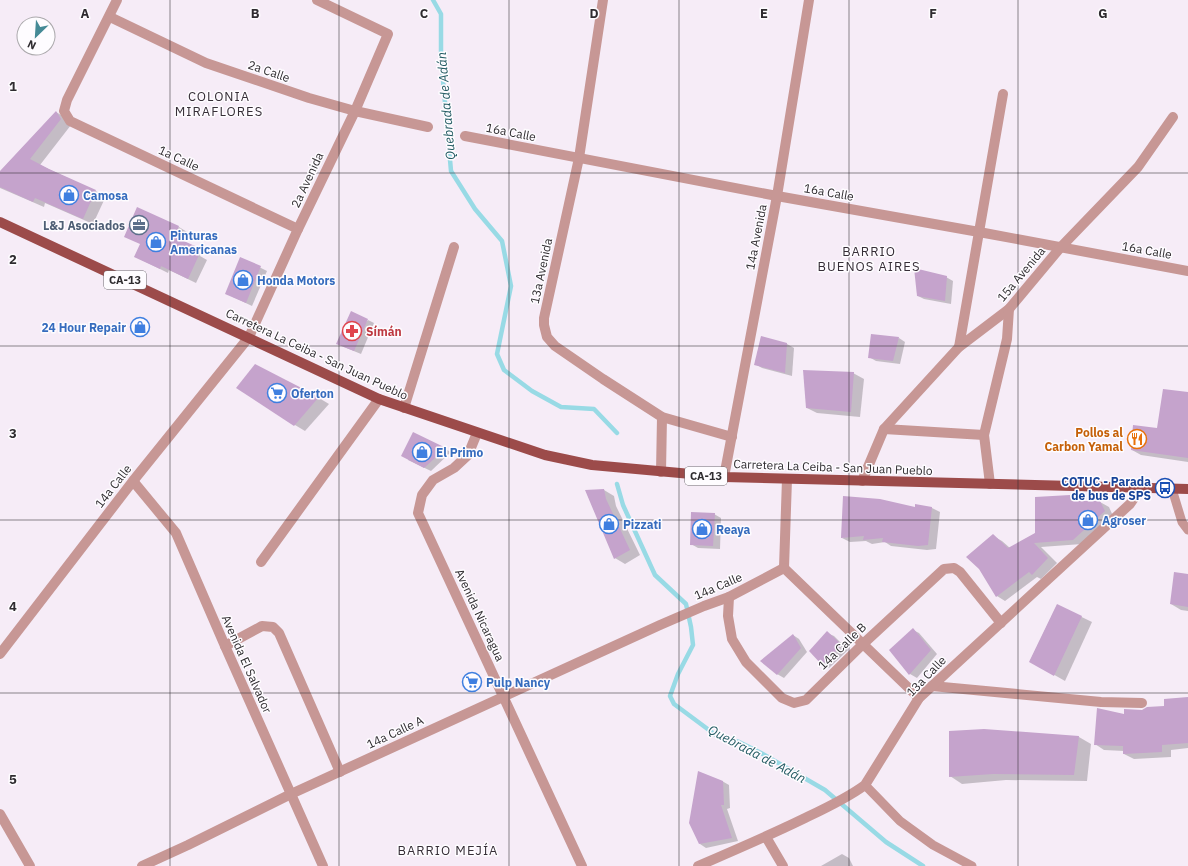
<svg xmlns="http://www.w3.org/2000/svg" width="1188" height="866" font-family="'IBM Plex Sans',sans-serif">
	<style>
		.shadow { fill: #0003 }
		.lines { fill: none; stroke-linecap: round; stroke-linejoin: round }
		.stream { stroke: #98dae5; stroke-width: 4.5 }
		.building { fill: #c5a3cc }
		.service { stroke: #c79795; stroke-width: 9 }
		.minor { stroke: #c79795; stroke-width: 10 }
		.primary { stroke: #9c4b4a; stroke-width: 10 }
		.grid { fill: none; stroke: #2f2c30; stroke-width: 1; stroke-opacity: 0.55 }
		.labels { text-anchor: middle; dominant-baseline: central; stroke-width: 3; stroke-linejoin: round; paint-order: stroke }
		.shield { fill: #fefcff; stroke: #6d6a6e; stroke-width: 1 }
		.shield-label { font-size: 11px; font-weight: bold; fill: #2f2c30 }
		.street-label { font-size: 12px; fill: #2f2c30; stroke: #fefcff }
		.shop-label { font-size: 12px; font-weight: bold; fill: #366cbe; stroke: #fefcff; text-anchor: start }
		.service-label { font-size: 12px; font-weight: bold; fill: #4e5e75; stroke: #fefcff; text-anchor: end }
		.health-label { font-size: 12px; font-weight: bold; fill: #be3a42; stroke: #fefcff; text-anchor: start }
		.food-label { font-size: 12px; font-weight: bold; fill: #c56008; stroke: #fefcff; text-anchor: end }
		.transit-label { font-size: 12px; font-weight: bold; fill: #164399; stroke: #fefcff; text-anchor: end }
		.neighbourhood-label { font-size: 13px; letter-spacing: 1px; fill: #362e37; stroke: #fefcff }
		.water-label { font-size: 13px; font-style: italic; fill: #235b63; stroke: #fefcff }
		.grid-label { font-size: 13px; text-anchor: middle; font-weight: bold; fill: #2f2c30; stroke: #fefcff; stroke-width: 3; stroke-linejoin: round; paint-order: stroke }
	</style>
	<rect width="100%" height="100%" fill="#f6ecf7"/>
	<g class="shadow">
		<polygon points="56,112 66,118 71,125 40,165 106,196 93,224 45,203 44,207 0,188 0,172"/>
		<polygon points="179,227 187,232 183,241 202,251 200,256 207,260 196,283 169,270 168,273 136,257"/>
		<polygon points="241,258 267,271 252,306 233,297"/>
		<polygon points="946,277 953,281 951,304 924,299 918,296"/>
		<polygon points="368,320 374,323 361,354 344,347"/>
		<polygon points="761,338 787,344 794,348 792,376 762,368 755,364"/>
		<polygon points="899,338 905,342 900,364 876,361 869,357"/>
		<polygon points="255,365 319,398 329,404 305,431 295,425"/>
		<polygon points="853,373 864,379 860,417 817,413 807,408"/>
		<polygon points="1188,393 1188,462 1141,455 1132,450 1158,429"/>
		<polygon points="413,433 451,452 431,471 408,460"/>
		<polygon points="604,490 614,496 616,506 640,555 625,564 615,558 586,491"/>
		<polygon points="1070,496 1079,501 1100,502 1109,507 1113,516 1082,544 1041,547 1057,563 1041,579 1037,577 1005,601 997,596 993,536 1002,541 1010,548 1036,533"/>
		<polygon points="916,505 932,508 940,512 936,549 927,550 891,546 885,542 872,544 866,541 850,542 842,538 916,509"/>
		<polygon points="714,514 721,518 720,549 698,548 691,544"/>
		<polygon points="1188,575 1188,611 1181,610 1171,604"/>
		<polygon points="1057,605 1092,622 1065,681 1030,661"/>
		<polygon points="913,630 919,633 937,654 917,678 910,674 890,650"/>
		<polygon points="827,633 834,636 848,650 829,668 823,664 811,651"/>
		<polygon points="793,635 799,639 807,652 784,678 777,674"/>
		<polygon points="1188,698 1188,748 1171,750 1171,757 1134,759 1124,754 1124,751 1104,750 1095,744 1125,716 1142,711 1165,707"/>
		<polygon points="1079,737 1091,744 1087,781 1006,780 962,784 950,776"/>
		<polygon points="722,781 729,785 730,808 727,809 738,841 706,848 700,844"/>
		<polygon points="842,854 849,858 853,866 821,866"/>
	</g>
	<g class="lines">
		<g class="stream">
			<polyline points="433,0 441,14 441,57 451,171 475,209 502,241 511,286 497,354 504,370 532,391 561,407 594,409 617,433"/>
			<polyline points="617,484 623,505 655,575 686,604 691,627 693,645 678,674 670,696 674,704 717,736 739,742 761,753 825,790 886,842 923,866"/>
		</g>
	</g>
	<g class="building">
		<polygon points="56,111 61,119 30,159 49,169 96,190 83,219 35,198 33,202 0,187 0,171"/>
		<polygon points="137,207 179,226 175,237 195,246 192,251 199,255 188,279 161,266 160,269 134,257 140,244 124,237"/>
		<polygon points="240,257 261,266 246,303 225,294"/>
		<polygon points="914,268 947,276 945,301 917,296"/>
		<polygon points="351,311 368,319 354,351 336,344"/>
		<polygon points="871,334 899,337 893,361 868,358"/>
		<polygon points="761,336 787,343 785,373 754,365"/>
		<polygon points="255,364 319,397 294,426 236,388"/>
		<polygon points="803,370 854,372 851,412 806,408"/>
		<polygon points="1163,389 1188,392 1188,458 1131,450 1133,425 1157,428"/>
		<polygon points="413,432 446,448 424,468 401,456"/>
		<polygon points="604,489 606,499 630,550 614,559 585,490"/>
		<polygon points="1070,495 1071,501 1100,501 1105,511 1073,540 1034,543 1048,558 1032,575 1029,572 996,597 979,569 966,557 993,534 1008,548 1035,533 1035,497"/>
		<polygon points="843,496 880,499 915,507 915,504 932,507 928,545 918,546 882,542 883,538 863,540 864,536 841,538"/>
		<polygon points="691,512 715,513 713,546 690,545"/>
		<polygon points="1174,572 1188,574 1188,607 1170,604"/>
		<polygon points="1057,604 1082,616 1054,676 1029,662"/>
		<polygon points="913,628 931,650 909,675 889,650"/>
		<polygon points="827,631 842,645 822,665 809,651"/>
		<polygon points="793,634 801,648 777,675 760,661"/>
		<polygon points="1188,697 1188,743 1162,745 1162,752 1123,754 1123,746 1094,745 1097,708 1124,714 1124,709 1142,710 1147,707 1164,706 1164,699"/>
		<polygon points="984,729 1079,736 1074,775 993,774 949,777 949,731"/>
		<polygon points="698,771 723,781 724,805 721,805 732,838 699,844 689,823"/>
	</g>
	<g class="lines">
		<g class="service">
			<polyline points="1172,489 1182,522 1188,530"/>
			<polyline points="865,785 900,821 933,845 972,866"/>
		</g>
		<g class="minor">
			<polyline points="117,0 67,100 64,111 70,121 298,229"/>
			<polyline points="603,0 579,158 544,318 544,325 547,337 555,346 603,379 662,417 732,437"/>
			<polyline points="110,17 206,63 309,98 355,111 428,127"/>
			<polyline points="465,136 777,196 979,232 1188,271"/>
			<polyline points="959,347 1003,94"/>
			<polyline points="404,408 454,247"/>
			<polyline points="884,429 984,435"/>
			<polyline points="477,433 468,455 454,468 433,480 422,495 418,513 582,866"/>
			<polyline points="661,472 662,417"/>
			<polyline points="724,477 777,196 809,0"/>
			<polyline points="787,479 784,568 919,698"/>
			<polyline points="133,481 176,533 225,646 323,866"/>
			<polyline points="862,481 884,429 959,347 1009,309 1060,248 1138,167 1173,117"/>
			<polyline points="990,484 984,435 1007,339 1009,309"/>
			<polyline points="261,562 379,399"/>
			<polyline points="729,597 728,616 732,639 746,662 782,698 794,703 806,700 863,644 944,569 954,568 960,572 1001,623"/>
			<polyline points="225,646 262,626 273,627 279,633 340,772"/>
			<polyline points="0,654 133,481 249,337 298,229 355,111 388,34 317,0"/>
			<polyline points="932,686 1101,702 1142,703"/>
			<polyline points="0,814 30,866"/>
			<polyline points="766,837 783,866"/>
			<polyline points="142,866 188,845 291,794 660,625 704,606 729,597 784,568"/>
			<path d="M698 866C733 851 768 836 803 819 824 809 846 799 865 785L919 698 1130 504 1141 488"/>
		</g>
		<polyline class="primary" points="0,222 379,399 545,455 592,465 724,477 1188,489"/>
	</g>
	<path class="grid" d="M170 0V866M339 0V866M509 0V866M679 0V866M849 0V866M1018 0V866M0 173H1188M0 346H1188M0 520H1188M0 693H1188"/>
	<defs>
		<symbol id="shop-ring" viewBox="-11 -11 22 22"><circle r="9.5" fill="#fefcff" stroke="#3f7fe0" stroke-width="1.5"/><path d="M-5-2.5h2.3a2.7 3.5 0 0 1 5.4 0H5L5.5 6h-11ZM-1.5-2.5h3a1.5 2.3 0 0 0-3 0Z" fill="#3f7fe0"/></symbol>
		<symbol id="office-ring" viewBox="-11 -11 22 22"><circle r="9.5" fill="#fefcff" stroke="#5c6f8a" stroke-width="1.5"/><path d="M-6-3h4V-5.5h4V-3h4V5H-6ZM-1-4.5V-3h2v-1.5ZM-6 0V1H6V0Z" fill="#5c6f8a"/></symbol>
		<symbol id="pharmacy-ring" viewBox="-11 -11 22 22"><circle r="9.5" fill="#fefcff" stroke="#e0444e" stroke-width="1.5"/><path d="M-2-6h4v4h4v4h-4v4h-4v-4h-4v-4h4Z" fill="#e0444e"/></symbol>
		<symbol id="supermarket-ring" viewBox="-11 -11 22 22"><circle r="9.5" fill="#fefcff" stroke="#3f7fe0" stroke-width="1.5"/><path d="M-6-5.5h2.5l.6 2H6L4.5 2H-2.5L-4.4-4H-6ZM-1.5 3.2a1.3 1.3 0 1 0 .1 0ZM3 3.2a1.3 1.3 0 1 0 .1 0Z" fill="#3f7fe0"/></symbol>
		<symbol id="restaurant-ring" viewBox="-11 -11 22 22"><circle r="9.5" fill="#fefcff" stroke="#e8710a" stroke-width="1.5"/><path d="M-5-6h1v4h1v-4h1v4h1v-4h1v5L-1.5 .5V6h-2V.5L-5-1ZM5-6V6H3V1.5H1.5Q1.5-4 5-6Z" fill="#e8710a"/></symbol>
		<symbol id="bus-ring" viewBox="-11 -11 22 22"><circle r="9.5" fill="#fefcff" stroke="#1a4fb4" stroke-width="1.5"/><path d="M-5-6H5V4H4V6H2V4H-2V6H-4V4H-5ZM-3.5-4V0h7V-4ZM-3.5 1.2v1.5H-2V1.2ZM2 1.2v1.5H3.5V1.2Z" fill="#1a4fb4"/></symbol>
	</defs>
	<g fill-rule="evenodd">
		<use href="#shop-ring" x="58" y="184" width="22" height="22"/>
		<use href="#office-ring" x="128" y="214" width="22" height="22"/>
		<use href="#shop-ring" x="145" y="231" width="22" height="22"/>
		<use href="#shop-ring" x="232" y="269" width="22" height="22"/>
		<use href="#shop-ring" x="129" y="316" width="22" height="22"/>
		<use href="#pharmacy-ring" x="341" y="320" width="22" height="22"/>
		<use href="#supermarket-ring" x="266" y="382" width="22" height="22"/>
		<use href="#restaurant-ring" x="1126" y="428" width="22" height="22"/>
		<use href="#shop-ring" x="411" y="441" width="22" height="22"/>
		<use href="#bus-ring" x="1154" y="477" width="22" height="22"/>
		<use href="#shop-ring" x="1077" y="509" width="22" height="22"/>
		<use href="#shop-ring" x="598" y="513" width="22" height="22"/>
		<use href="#shop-ring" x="691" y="518" width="22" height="22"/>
		<use href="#supermarket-ring" x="461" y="671" width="22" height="22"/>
	</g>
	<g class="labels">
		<g class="shield">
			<rect x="104" y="271" width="42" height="18" rx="3"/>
			<rect x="685" y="467" width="42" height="18" rx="3"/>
		</g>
		<g class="shield-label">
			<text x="125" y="280">CA-13</text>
			<text x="706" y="476">CA-13</text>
		</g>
		<g class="street-label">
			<text transform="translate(269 71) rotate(19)">2a Calle</text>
			<text transform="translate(511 132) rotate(11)">16a Calle</text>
			<text transform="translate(179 158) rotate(25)">1a Calle</text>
			<text transform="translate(307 180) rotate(-65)">2a Avenida</text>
			<text transform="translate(829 192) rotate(10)">16a Calle</text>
			<text transform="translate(756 237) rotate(-79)">14a Avenida</text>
			<text transform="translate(1147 250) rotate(10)">16a Calle</text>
			<text transform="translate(541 271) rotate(-78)">13a Avenida</text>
			<text transform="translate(1021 274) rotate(-50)">15a Avenida</text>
			<text transform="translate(317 354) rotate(25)">Carretera La Ceiba - San Juan Pueblo</text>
			<text transform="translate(833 467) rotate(2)">Carretera La Ceiba - San Juan Pueblo</text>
			<text transform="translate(113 486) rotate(-52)">14a Calle</text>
			<text transform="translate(718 586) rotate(-23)">14a Calle</text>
			<text transform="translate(480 615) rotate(65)">Avenida Nicaragua</text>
			<text transform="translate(842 646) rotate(-44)">14a Calle B</text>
			<text transform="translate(247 664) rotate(66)">Avenida El Salvador</text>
			<text transform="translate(926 676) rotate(-46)">13a Calle</text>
			<text transform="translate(395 732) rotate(-25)">14a Calle A</text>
		</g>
		<g class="shop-label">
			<text x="83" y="195">Camosa</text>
			<text x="170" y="235">Pinturas<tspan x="170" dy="14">Americanas</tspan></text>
			<text x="257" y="280">Honda Motors</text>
			<text x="126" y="327" text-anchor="end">24 Hour Repair</text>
			<text x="291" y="393">Oferton</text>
			<text x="436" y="452">El Primo</text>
			<text x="1102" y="520">Agroser</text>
			<text x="623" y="524">Pizzati</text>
			<text x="716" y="529">Reaya</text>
			<text x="486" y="682">Pulp Nancy</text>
		</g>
		<g class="service-label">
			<text x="125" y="225">L&amp;J Asociados</text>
		</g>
		<g class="health-label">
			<text x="366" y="331">Símán</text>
		</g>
		<g class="food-label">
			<text x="1123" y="432">Pollos al<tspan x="1123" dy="14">Carbon Yamal</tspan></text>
		</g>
		<g class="transit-label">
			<text x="1151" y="481">COTUC - Parada<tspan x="1151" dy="14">de bus de SPS</tspan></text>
		</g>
		<g class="neighbourhood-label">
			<text x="219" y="96">COLONIA<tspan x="219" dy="15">MIRAFLORES</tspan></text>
			<text x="869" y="251">BARRIO<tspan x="869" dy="15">BUENOS AIRES</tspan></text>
			<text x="448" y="850">BARRIO MEJÍA</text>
		</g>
		<g class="water-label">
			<text transform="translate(446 106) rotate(-95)">Quebrada de Adán</text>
			<text transform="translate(757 754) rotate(28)">Quebrada de Adán</text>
		</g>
	</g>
	<g class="grid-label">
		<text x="85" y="18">A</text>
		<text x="255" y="18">B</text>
		<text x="424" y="18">C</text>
		<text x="594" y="18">D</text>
		<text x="764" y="18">E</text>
		<text x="933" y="18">F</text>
		<text x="1103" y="18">G</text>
		<text x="13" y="91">1</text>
		<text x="13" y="264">2</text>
		<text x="13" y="438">3</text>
		<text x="13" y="611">4</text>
		<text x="13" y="784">5</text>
	</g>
	<g transform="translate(36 36) rotate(205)"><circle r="19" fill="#fefcff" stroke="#aba9ac"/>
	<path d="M0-3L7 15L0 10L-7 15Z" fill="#458a96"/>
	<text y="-6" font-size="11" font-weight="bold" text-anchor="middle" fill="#2f2c30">N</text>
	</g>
</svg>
